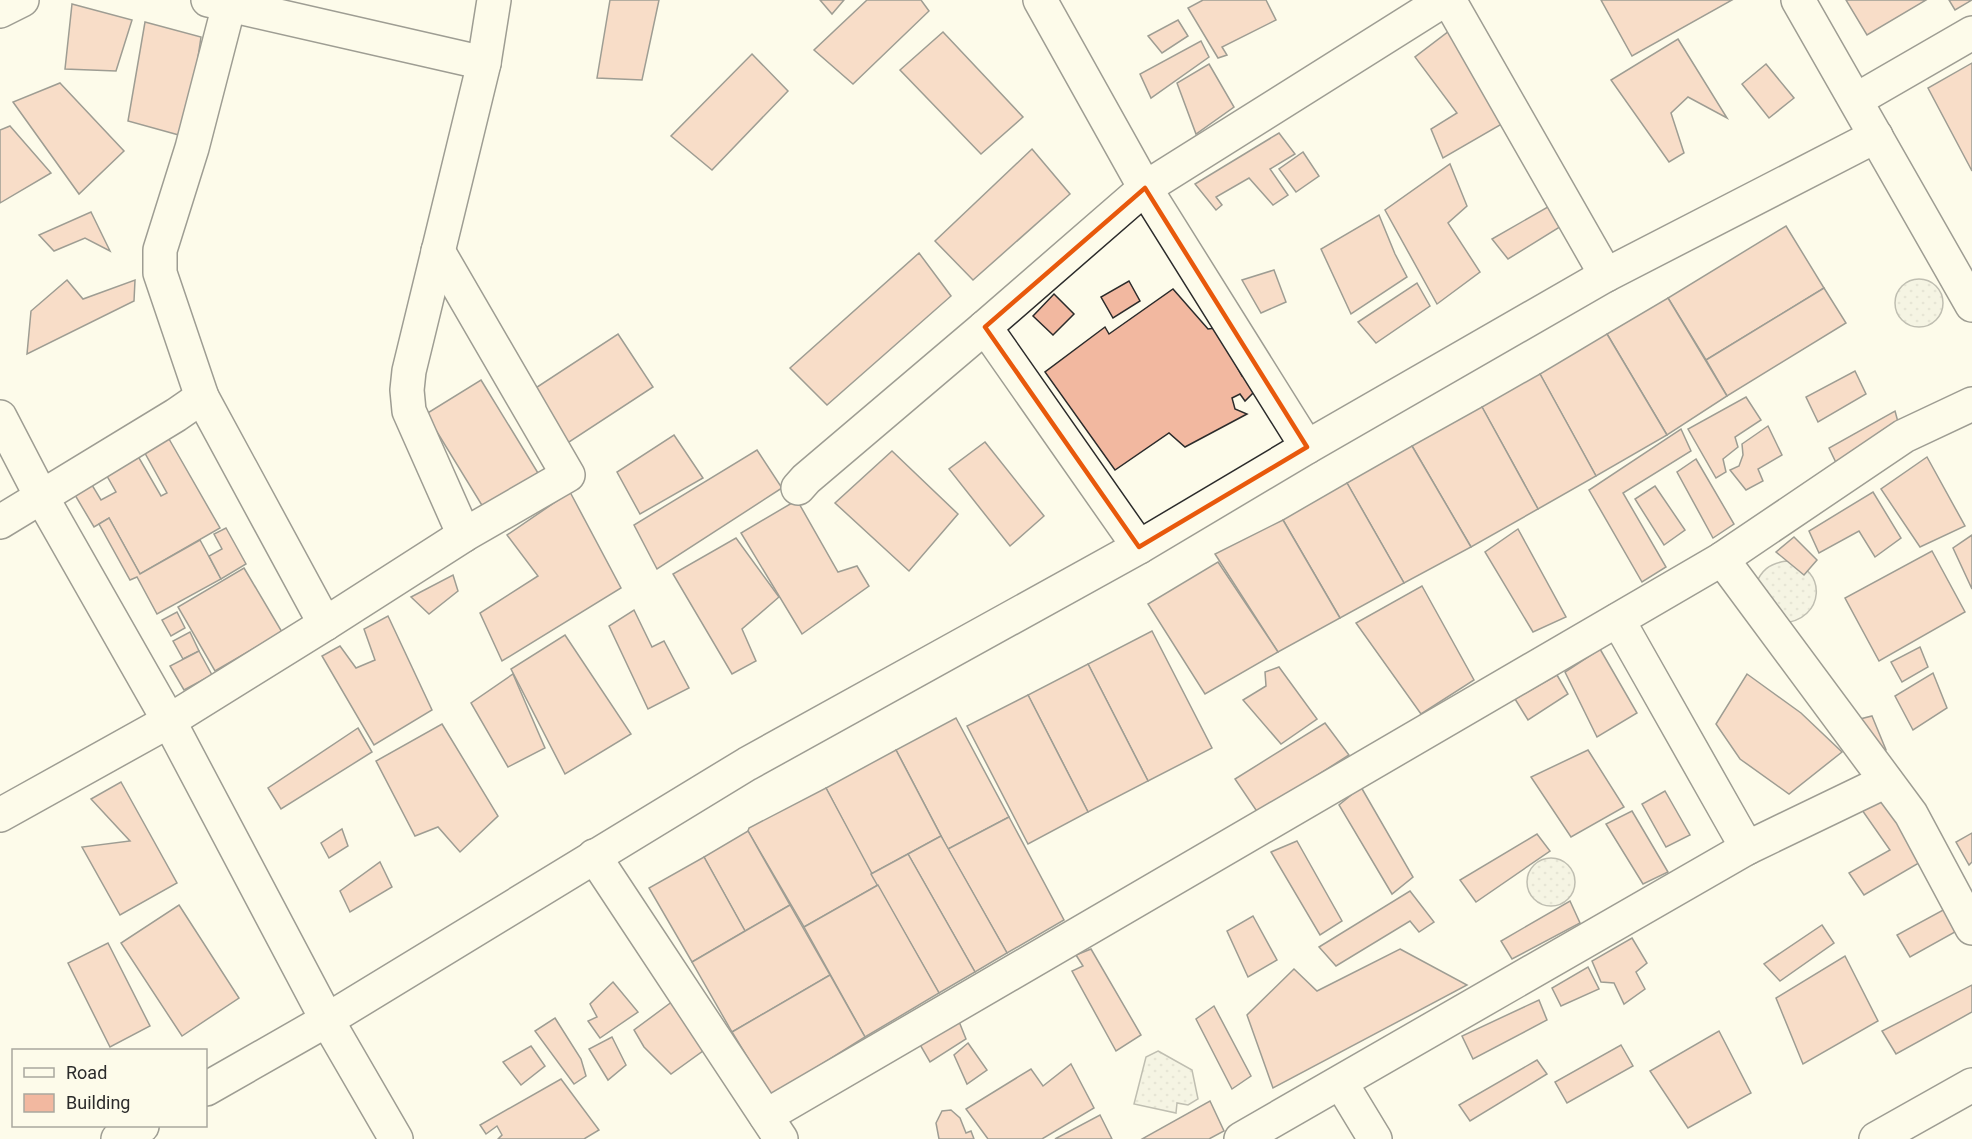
<svg xmlns="http://www.w3.org/2000/svg" width="1972" height="1139" font-family="Roboto,sans-serif">
	<style>
		.grass { fill: url(#grass-dots); stroke: #74746e; stroke-width: 1.5 }
		.building { fill: #f2b8a0; stroke: #2b2b2b; stroke-width: 1.5 }
		.lines { fill: none; stroke-linecap: round; stroke-linejoin: round }
		.minor-casing { stroke: #2b2b2b; stroke-width: 36 }
		.minor { stroke: #fdfbea; stroke-width: 33 }
		.marked { fill: none; stroke: #e8590c; stroke-width: 4.5; stroke-linejoin: round }
	</style>
	<defs>
		<pattern id="grass-dots" width="8" height="8" patternUnits="userSpaceOnUse" patternTransform="scale(1.5)"><rect width="8" height="8" fill="#ecebdb"/><path d="M2 2h.1M6 6h.1" fill="none" stroke="#cbcabc" stroke-width="1.8" stroke-linecap="round"/></pattern>
	</defs>
	<rect width="100%" height="100%" fill="#fdfbea"/>
	<g class="grass">
		<circle cx="1919" cy="303" r="24"/>
		<path d="M1786 561C1829 567 1825 621 1782 623L1755 586C1761 570 1769 564 1786 561Z"/>
		<circle cx="1551" cy="882" r="24"/>
		<polygon points="1158,1051 1192,1070 1198,1099 1188,1105 1177,1103 1176,1113 1134,1104 1146,1057"/>
	</g>
	<g class="building">
		<polygon points="610,0 659,0 642,80 597,78"/>
		<polygon points="820,0 844,0 832,14"/>
		<polygon points="867,0 921,0 929,11 853,84 814,50"/>
		<polygon points="1203,0 1266,0 1276,20 1222,47 1227,55 1218,58 1188,8"/>
		<polygon points="1601,0 1732,0 1632,56"/>
		<polygon points="1846,0 1926,0 1867,35"/>
		<polygon points="1949,0 1972,0 1955,10"/>
		<polygon points="72,4 132,20 116,71 65,69"/>
		<polygon points="1178,20 1188,36 1162,53 1148,36"/>
		<polygon points="145,22 201,37 186,137 128,121"/>
		<polygon points="1461,22 1507,121 1443,158 1431,129 1457,113 1415,57"/>
		<polygon points="943,32 1023,117 981,154 900,70"/>
		<polygon points="1678,39 1727,118 1688,97 1671,113 1684,153 1669,162 1611,80"/>
		<polygon points="1201,41 1209,57 1151,98 1140,74"/>
		<polygon points="752,54 788,91 712,170 671,136"/>
		<polygon points="1972,63 1972,171 1928,88"/>
		<polygon points="1209,64 1234,107 1196,134 1177,83"/>
		<polygon points="1766,64 1794,98 1769,118 1742,84"/>
		<polygon points="60,83 124,151 79,194 13,102"/>
		<polygon points="10,126 51,173 0,203 0,130"/>
		<polygon points="1279,133 1295,154 1270,169 1288,195 1273,205 1249,178 1216,197 1222,205 1216,210 1195,184"/>
		<polygon points="1032,149 1070,194 973,280 935,241"/>
		<polygon points="1303,152 1319,176 1296,192 1279,169"/>
		<polygon points="1450,164 1467,206 1448,223 1480,272 1437,304 1385,210"/>
		<polygon points="1553,204 1563,225 1508,259 1492,239"/>
		<polygon points="91,212 110,251 85,238 54,251 39,235"/>
		<polygon points="1379,215 1395,254 1407,277 1351,314 1321,249"/>
		<polygon points="1786,226 1824,288 1706,360 1668,298"/>
		<polygon points="919,253 951,296 827,405 790,368"/>
		<polygon points="1274,270 1286,302 1261,313 1242,280"/>
		<polygon points="67,280 83,299 135,280 134,301 27,354 31,311"/>
		<polygon points="1129,281 1140,301 1113,318 1101,297"/>
		<polygon points="1417,283 1430,306 1376,343 1358,322"/>
		<polygon points="1824,288 1846,323 1727,396 1706,360"/>
		<polygon points="1173,289 1208,329 1216,328 1242,376 1248,376 1255,391 1245,401 1240,394 1232,398 1235,409 1247,414 1185,447 1169,433 1115,470 1045,372 1105,327 1109,334"/>
		<polygon points="1054,294 1074,314 1053,335 1033,316"/>
		<polygon points="1668,298 1727,396 1667,435 1607,334"/>
		<polygon points="618,334 653,387 563,446 528,393"/>
		<polygon points="1607,334 1667,435 1596,476 1540,374"/>
		<polygon points="1855,371 1866,394 1818,422 1806,397"/>
		<polygon points="1540,374 1596,476 1538,509 1482,407"/>
		<polygon points="481,380 538,473 483,507 426,414"/>
		<polygon points="1746,397 1761,420 1735,437 1738,447 1723,459 1726,472 1716,478 1688,429"/>
		<polygon points="1482,407 1538,509 1471,547 1412,446"/>
		<polygon points="1895,411 1901,433 1840,471 1829,448"/>
		<polygon points="1768,426 1782,455 1758,469 1763,481 1746,490 1730,470 1739,466 1743,455 1742,444"/>
		<polygon points="1681,429 1691,451 1623,493 1666,567 1642,582 1589,490"/>
		<polygon points="165,432 220,528 140,574 109,518 94,527 72,490 89,480 101,500 116,492 103,469 135,451 161,496 167,493 141,446"/>
		<polygon points="674,435 703,478 640,514 617,472"/>
		<polygon points="985,442 1044,516 1010,546 949,469"/>
		<polygon points="1412,446 1471,547 1404,583 1347,483"/>
		<polygon points="757,450 782,488 657,569 634,525"/>
		<polygon points="892,451 958,514 909,571 835,503"/>
		<polygon points="1927,457 1965,526 1920,547 1881,489"/>
		<polygon points="1696,459 1734,524 1713,538 1677,472"/>
		<polygon points="1347,483 1404,583 1340,618 1283,520"/>
		<polygon points="1655,486 1685,530 1664,545 1635,499"/>
		<polygon points="570,492 621,588 502,661 480,613 538,576 507,535"/>
		<polygon points="1873,492 1901,538 1875,557 1859,531 1819,553 1809,531"/>
		<polygon points="797,500 838,572 857,566 869,586 802,634 741,533"/>
		<polygon points="109,518 140,574 200,540 221,579 157,614 137,577 130,580 99,524"/>
		<polygon points="1283,520 1340,618 1278,652 1215,554"/>
		<polygon points="226,528 246,564 221,579 209,556 222,549 214,534"/>
		<polygon points="1518,529 1566,617 1533,632 1485,552"/>
		<polygon points="1972,535 1972,589 1953,548"/>
		<polygon points="1794,537 1817,560 1804,575 1776,552"/>
		<polygon points="736,538 779,597 742,629 756,661 732,674 673,574"/>
		<polygon points="1932,551 1965,612 1879,661 1845,598"/>
		<polygon points="1218,562 1278,652 1205,694 1148,604"/>
		<polygon points="244,568 282,632 215,671 178,607"/>
		<polygon points="453,575 458,591 429,614 411,597"/>
		<polygon points="1422,586 1474,680 1421,714 1356,623"/>
		<polygon points="634,610 652,647 664,641 689,688 648,709 609,626"/>
		<polygon points="177,612 185,628 171,636 162,620"/>
		<polygon points="388,616 432,710 374,745 322,656 340,646 356,668 375,660 364,629"/>
		<polygon points="1152,631 1212,748 1148,781 1088,664"/>
		<polygon points="190,632 199,651 183,659 173,641"/>
		<polygon points="565,635 631,734 565,774 511,669"/>
		<polygon points="1920,647 1928,667 1902,682 1891,662"/>
		<polygon points="1600,649 1637,713 1597,737 1565,672"/>
		<polygon points="199,651 212,675 184,690 170,666"/>
		<polygon points="1088,664 1148,781 1088,812 1028,695"/>
		<polygon points="1279,667 1317,719 1281,744 1243,700 1266,686 1265,672"/>
		<polygon points="1933,673 1947,708 1913,730 1895,696"/>
		<polygon points="513,674 545,748 508,767 471,703"/>
		<polygon points="1747,674 1801,713 1842,752 1789,794 1740,759 1716,724"/>
		<polygon points="1557,675 1568,694 1528,720 1515,699"/>
		<polygon points="1028,695 1088,812 1028,844 967,726"/>
		<polygon points="1872,716 1886,750 1874,756 1856,720"/>
		<polygon points="956,718 1009,817 948,849 896,750"/>
		<polygon points="1325,723 1349,755 1258,813 1235,779"/>
		<polygon points="442,724 498,816 460,852 438,827 415,836 376,761"/>
		<polygon points="358,728 372,752 281,809 268,788"/>
		<polygon points="896,750 941,836 871,874 826,788"/>
		<polygon points="1588,750 1624,807 1571,837 1531,777"/>
		<polygon points="121,782 177,883 120,915 82,847 130,841 91,799"/>
		<polygon points="1361,787 1413,877 1392,894 1339,805"/>
		<polygon points="826,788 878,885 804,927 748,831 749,828"/>
		<polygon points="1665,791 1690,835 1666,847 1642,804"/>
		<polygon points="1888,794 1924,860 1864,895 1849,873 1890,850 1862,810"/>
		<polygon points="1632,811 1668,872 1643,884 1606,824"/>
		<polygon points="1009,817 1064,920 1007,953 948,849"/>
		<polygon points="342,829 348,846 329,858 321,843"/>
		<polygon points="748,831 790,905 745,931 704,857"/>
		<polygon points="1972,833 1972,862 1969,865 1956,842"/>
		<polygon points="1537,834 1550,851 1476,902 1460,880"/>
		<polygon points="941,836 1007,953 975,972 908,854"/>
		<polygon points="1297,841 1342,921 1320,935 1271,852"/>
		<polygon points="908,854 975,972 939,993 871,874"/>
		<polygon points="704,857 745,931 692,962 649,888"/>
		<polygon points="380,862 392,887 350,912 340,891"/>
		<polygon points="878,885 939,993 865,1037 804,927"/>
		<polygon points="1410,891 1434,922 1419,932 1410,921 1336,966 1319,947"/>
		<polygon points="1570,901 1580,923 1512,959 1501,941"/>
		<polygon points="179,905 239,998 182,1036 121,943"/>
		<polygon points="790,905 830,975 732,1032 692,962"/>
		<polygon points="1945,909 1955,932 1910,957 1897,935"/>
		<polygon points="1253,916 1277,960 1248,977 1227,931"/>
		<polygon points="1822,925 1834,943 1780,981 1764,964"/>
		<polygon points="1632,938 1647,963 1636,972 1645,989 1624,1004 1614,983 1601,982 1592,961"/>
		<polygon points="108,943 150,1026 110,1047 68,963"/>
		<polygon points="1091,949 1141,1035 1116,1051 1072,971 1083,966 1076,955"/>
		<polygon points="1400,949 1467,985 1273,1088 1247,1015 1294,969 1317,991"/>
		<polygon points="1845,956 1878,1021 1803,1064 1776,998"/>
		<polygon points="1588,967 1599,989 1561,1006 1552,988"/>
		<polygon points="830,975 865,1037 771,1096 732,1032"/>
		<polygon points="613,982 638,1012 600,1038 588,1021 597,1017 590,1004"/>
		<polygon points="1972,985 1972,1012 1896,1054 1882,1031"/>
		<polygon points="677,998 707,1048 671,1074 644,1047 634,1030"/>
		<polygon points="1539,1000 1547,1020 1473,1059 1462,1036"/>
		<polygon points="1214,1006 1251,1076 1232,1089 1196,1019"/>
		<polygon points="555,1018 581,1059 586,1076 574,1084 535,1031"/>
		<polygon points="958,1019 966,1039 930,1062 919,1043"/>
		<polygon points="1719,1031 1751,1093 1688,1128 1650,1071"/>
		<polygon points="612,1037 626,1065 608,1080 589,1049"/>
		<polygon points="968,1043 987,1070 967,1084 954,1055"/>
		<polygon points="1621,1045 1633,1066 1567,1103 1555,1082"/>
		<polygon points="531,1046 545,1066 521,1085 503,1062"/>
		<polygon points="1537,1060 1547,1074 1470,1121 1459,1105"/>
		<polygon points="1071,1064 1094,1108 1042,1139 988,1139 966,1109 1031,1069 1043,1086"/>
		<polygon points="561,1079 599,1130 584,1139 498,1139 502,1135 497,1126 486,1134 480,1125"/>
		<polygon points="1210,1101 1224,1131 1209,1139 1142,1139"/>
		<polygon points="951,1110 960,1118 966,1133 971,1131 974,1139 939,1139 936,1123 942,1111"/>
		<polygon points="1100,1115 1112,1139 1055,1139"/>
	</g>
	<g class="lines">
		<defs>
			<g id="minor">
				<polyline points="208,0 484,63"/>
				<polyline points="1040,0 1145,188 1307,447"/>
				<polyline points="1449,0 1606,275"/>
				<polyline points="1798,0 1972,305"/>
				<polyline points="229,5 192,148 160,250 160,273 202,397 325,624"/>
				<polyline points="0,11 22,0"/>
				<polyline points="1856,100 1972,33"/>
				<polyline points="985,327 1139,547"/>
				<polyline points="0,417 41,496 169,721 327,1020 396,1139"/>
				<polyline points="798,488 806,479 985,327 1145,188 1444,0"/>
				<polyline points="0,522 176,415 202,397"/>
				<polyline points="464,535 409,411 407,390 409,371 484,63 494,0"/>
				<polyline points="1722,559 1911,814 1972,928"/>
				<polyline points="1618,620 1747,848"/>
				<polyline points="0,815 169,721 325,624 464,535 568,475 438,251"/>
				<polyline points="594,856 781,1139"/>
				<polyline points="1341,1083 1375,1139"/>
				<polyline points="206,1089 327,1020 747,764 1139,547 1307,447 1606,275 1876,136"/>
				<polyline points="766,1116 1722,559 1904,436 1972,404"/>
				<polyline points="118,1139 142,1126"/>
				<polyline points="1241,1139 1747,848 1886,781"/>
				<polyline points="1876,1139 1972,1085"/>
			</g>
		</defs>
		<use href="#minor" class="minor-casing"/>
		<use href="#minor" class="minor"/>
	</g>
	<path d="M0 0H1972V1139H0ZM1145 188 1307 447 1139 547 985 327Z" fill="#fdfbea" fill-opacity=".55" fill-rule="evenodd"/>
	<path class="marked" d="M1145 188 1307 447 1139 547 985 327Z"/>
	<rect x="12" y="1049" width="195" height="78" fill="#fdfbea" stroke="#a9a89e" stroke-width="1.5"/>
	<rect x="24" y="1068" width="30" height="9" fill="#fdfbea" stroke="#a9a89e" stroke-width="1.5"/>
	<text x="66" y="1079" font-size="18" fill="#2b2b2b">Road</text>
	<rect x="24" y="1094" width="30" height="18" fill="#f2b8a0" stroke="#a9a89e" stroke-width="1.5"/>
	<text x="66" y="1109" font-size="18" fill="#2b2b2b">Building</text>
</svg>
